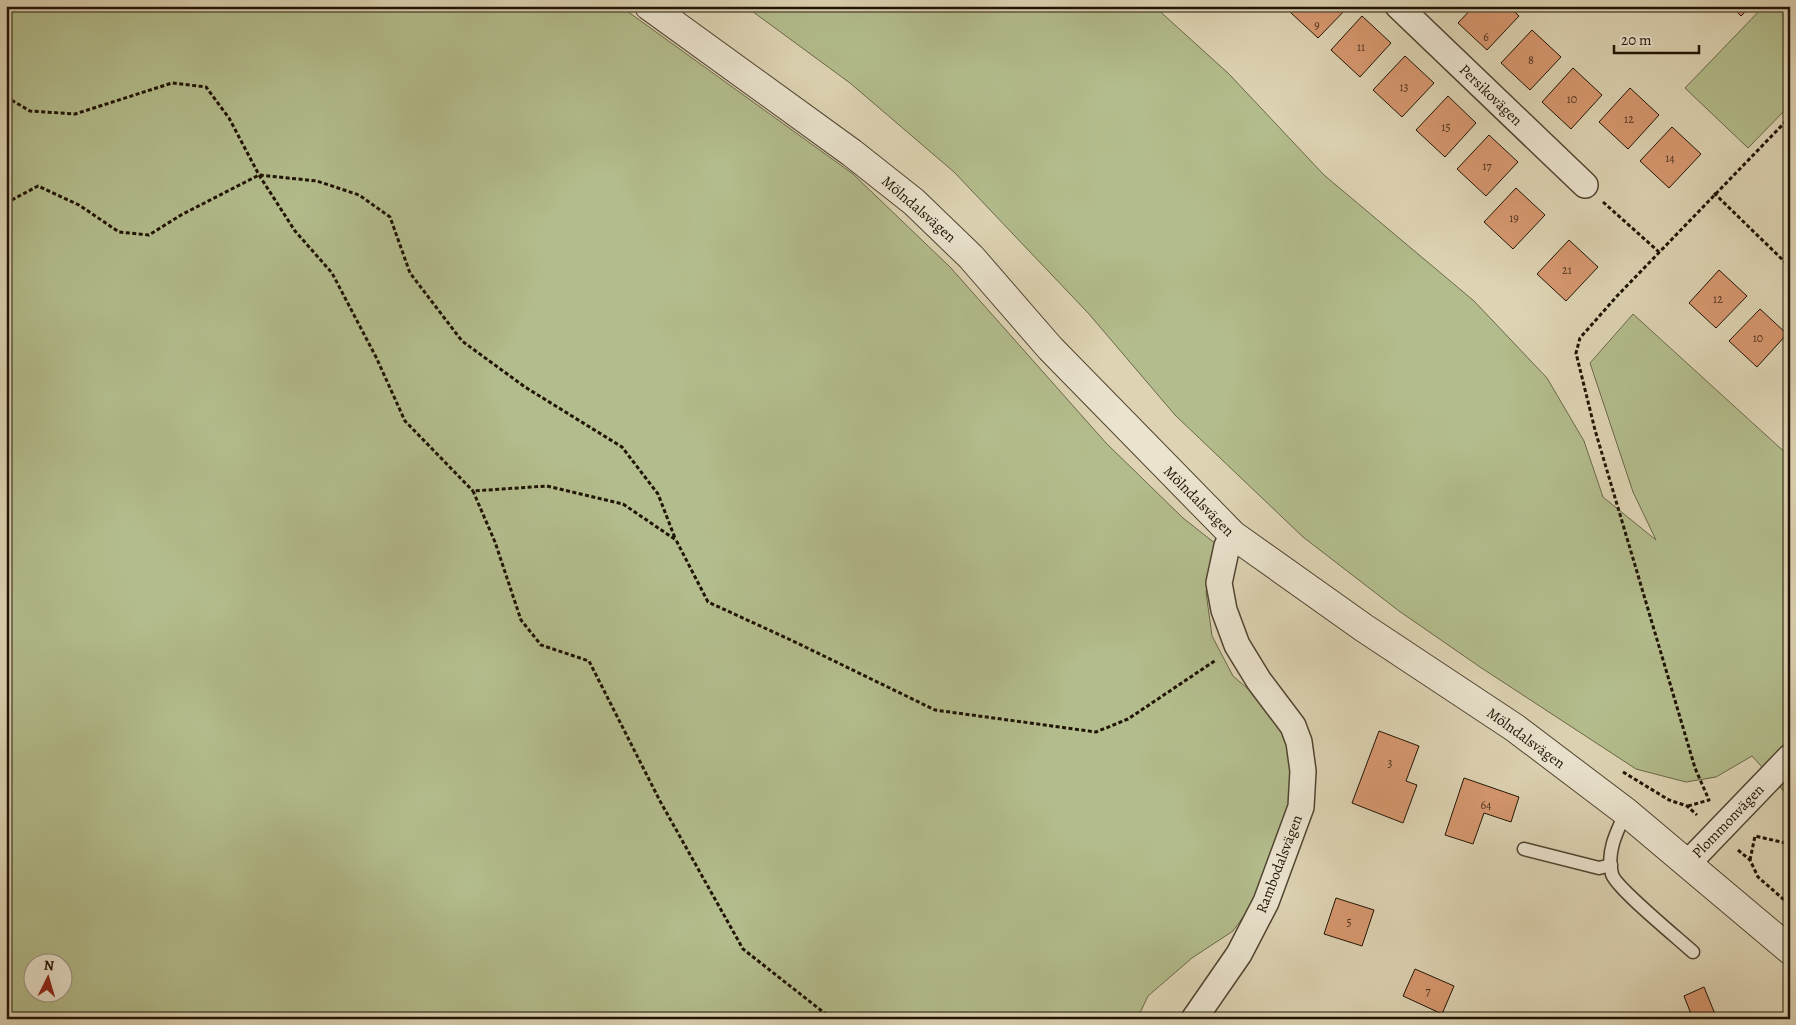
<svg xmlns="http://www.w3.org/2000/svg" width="1796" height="1025" font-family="Alegreya,serif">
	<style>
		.green { fill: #b3bc8c; stroke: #6a6848; fill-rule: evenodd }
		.building { fill: #d79870; stroke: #201405 }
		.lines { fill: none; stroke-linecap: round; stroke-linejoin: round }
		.service-casing { stroke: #504431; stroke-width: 15 }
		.minor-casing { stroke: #504431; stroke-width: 28 }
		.tertiary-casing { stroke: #504431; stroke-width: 30 }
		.path { stroke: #201405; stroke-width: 3; stroke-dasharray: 4 2.5; stroke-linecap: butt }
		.service { stroke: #eae3ce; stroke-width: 12 }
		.minor { stroke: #eae3ce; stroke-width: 25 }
		.tertiary { stroke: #eae3ce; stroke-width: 28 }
		.labels { text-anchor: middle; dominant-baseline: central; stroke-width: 4; stroke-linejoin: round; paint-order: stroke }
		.number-label { font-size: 12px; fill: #4e3520 }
		.street-label { font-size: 15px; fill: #201405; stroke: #eae3ce }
	</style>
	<rect width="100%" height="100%" fill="#ded4b4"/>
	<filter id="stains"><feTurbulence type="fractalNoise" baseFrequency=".004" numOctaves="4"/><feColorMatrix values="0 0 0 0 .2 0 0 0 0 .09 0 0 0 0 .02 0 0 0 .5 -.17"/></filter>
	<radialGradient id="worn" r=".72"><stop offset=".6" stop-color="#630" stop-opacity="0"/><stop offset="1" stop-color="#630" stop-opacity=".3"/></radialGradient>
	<g class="green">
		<path d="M6 6H620L853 174 950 267 1106 443 1183 518 1216 544 1206 592 1212 636 1233 676 1277 714 1292 743 1288 838 1270 880 1233 931 1192 958 1148 996 1137 1019H6ZM32 962H62V992H32Z"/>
		<polygon points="745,6 1154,6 1229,74 1324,175 1474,301 1547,378 1584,441 1603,497 1656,540 1633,492 1590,363 1633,314 1790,457 1790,798 1752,756 1716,777 1686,782 1636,769 1480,667 1399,611 1303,537 1175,415 1089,314 954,172 850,83"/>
		<polygon points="1764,6 1790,6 1790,105 1748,148 1685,88"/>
	</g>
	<g class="building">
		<polygon points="1295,6 1349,6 1318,38 1290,12"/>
		<polygon points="1474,6 1508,6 1519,16 1487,50 1458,23"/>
		<polygon points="1731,6 1751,6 1741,16"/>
		<polygon points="1362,16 1391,43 1360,77 1331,50"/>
		<polygon points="1532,30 1561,57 1530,90 1501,63"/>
		<polygon points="1405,56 1434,83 1402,117 1373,90"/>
		<polygon points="1573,68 1602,95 1571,129 1542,102"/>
		<polygon points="1630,88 1659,115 1628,149 1599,122"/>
		<polygon points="1448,96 1476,123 1445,157 1416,130"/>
		<polygon points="1672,127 1701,154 1669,188 1640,161"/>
		<polygon points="1489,135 1518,162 1486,196 1457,169"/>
		<polygon points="1516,188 1545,215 1513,249 1484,222"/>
		<polygon points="1569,240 1598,267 1566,301 1537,274"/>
		<polygon points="1719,270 1747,296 1716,328 1689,303"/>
		<polygon points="1760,309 1787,334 1757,367 1729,341"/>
		<polygon points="1379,731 1419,746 1406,781 1417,785 1403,823 1352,803"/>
		<polygon points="1464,778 1519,797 1511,822 1484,813 1473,844 1445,835"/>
		<polygon points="1336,898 1374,910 1362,946 1324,934"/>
		<polygon points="1415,969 1454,986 1442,1014 1403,996"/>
		<polygon points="1704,987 1717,1019 1693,1019 1684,996"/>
	</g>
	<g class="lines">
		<defs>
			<g id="service">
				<path d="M1626 812C1617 831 1606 852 1612 874 1615 887 1680 940 1693 952"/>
				<polyline points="1524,849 1599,868 1611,865"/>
			</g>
			<g id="minor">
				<polyline points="1398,6 1585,185"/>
				<polyline points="1688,863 1790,757"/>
				<polyline points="1194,1019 1239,954 1266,902 1301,807 1303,771 1299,742 1293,726 1259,681 1237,645 1224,610 1219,583 1227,546 1233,535"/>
			</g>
			<polyline id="tertiary" points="649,6 852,153 914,202 971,257 1050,348 1233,535 1364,628 1515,728 1626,812 1790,950"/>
		</defs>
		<use href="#service" class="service-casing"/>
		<use href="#minor" class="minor-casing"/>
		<use href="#tertiary" class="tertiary-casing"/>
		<g class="path">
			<polyline points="6,97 30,111 75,114 172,83 206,87 229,118 259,175 295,231 332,273 376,357 405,421 473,491"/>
			<polyline points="1714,193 1790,267"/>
			<polyline points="1603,202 1659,252"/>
			<polyline points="6,203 38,186 79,205 119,232 149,235 181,215 259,175 317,181 359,195 390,217 410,273 462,341 525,387 622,447 658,494 675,538"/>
			<polyline points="1623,772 1669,800 1687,806 1697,815"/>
			<polyline points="1688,806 1709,800 1695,768 1595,430 1576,353 1580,338 1617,296 1790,117"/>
			<polyline points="1738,850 1750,860 1758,877 1790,905"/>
			<polyline points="1750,860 1755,836 1790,844"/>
			<polyline points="832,1019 743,949 660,801 589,661 541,645 521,620 495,542 473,491 547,486 623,504 676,540 708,602 793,641 935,710 1096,732 1128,719 1216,660"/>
		</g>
		<use href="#service" class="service"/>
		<use href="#minor" class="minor"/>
		<use href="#tertiary" class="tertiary"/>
	</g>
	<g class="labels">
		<g class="number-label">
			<text x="1317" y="25">9</text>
			<text x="1486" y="37">6</text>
			<text x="1361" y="47">11</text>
			<text x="1531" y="60">8</text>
			<text x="1404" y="87">13</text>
			<text x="1572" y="99">10</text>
			<text x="1629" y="119">12</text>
			<text x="1446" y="127">15</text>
			<text x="1670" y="158">14</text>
			<text x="1487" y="166">17</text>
			<text x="1514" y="218">19</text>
			<text x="1567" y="270">21</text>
			<text x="1718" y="299">12</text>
			<text x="1758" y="338">10</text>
			<text x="1390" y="763">3</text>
			<text x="1486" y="805">64</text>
			<text x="1349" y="922">5</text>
			<text x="1428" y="991">7</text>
		</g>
		<g class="street-label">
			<text transform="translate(1491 95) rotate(44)">Persikovägen</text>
			<text transform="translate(919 209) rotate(41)">Mölndalsvägen</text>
			<text transform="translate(1199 501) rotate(45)">Mölndalsvägen</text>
			<text transform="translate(1526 738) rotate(36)">Mölndalsvägen</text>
			<text transform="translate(1728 821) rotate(-46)">Plommonvägen</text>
			<text transform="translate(1279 864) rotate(-69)">Rambodalsvägen</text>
		</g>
	</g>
	<rect width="1796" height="1025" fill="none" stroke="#ded4b4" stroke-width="25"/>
	<rect x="8" y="8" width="1781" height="1010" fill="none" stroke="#201405" stroke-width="2.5"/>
	<rect x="12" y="12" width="1771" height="1000" fill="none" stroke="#201405"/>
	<g transform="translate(48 978) rotate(5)"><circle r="24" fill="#eae3ce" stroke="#99907e"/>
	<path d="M0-4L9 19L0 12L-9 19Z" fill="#8f2418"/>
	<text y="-8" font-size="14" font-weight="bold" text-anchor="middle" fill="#201405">N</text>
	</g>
	<path d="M1614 45v8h85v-8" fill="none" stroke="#201405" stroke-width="2.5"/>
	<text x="1621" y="45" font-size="15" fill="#201405" stroke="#eae3ce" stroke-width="4" paint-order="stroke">20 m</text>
	<rect width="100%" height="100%" filter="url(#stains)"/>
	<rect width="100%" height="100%" fill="url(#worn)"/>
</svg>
